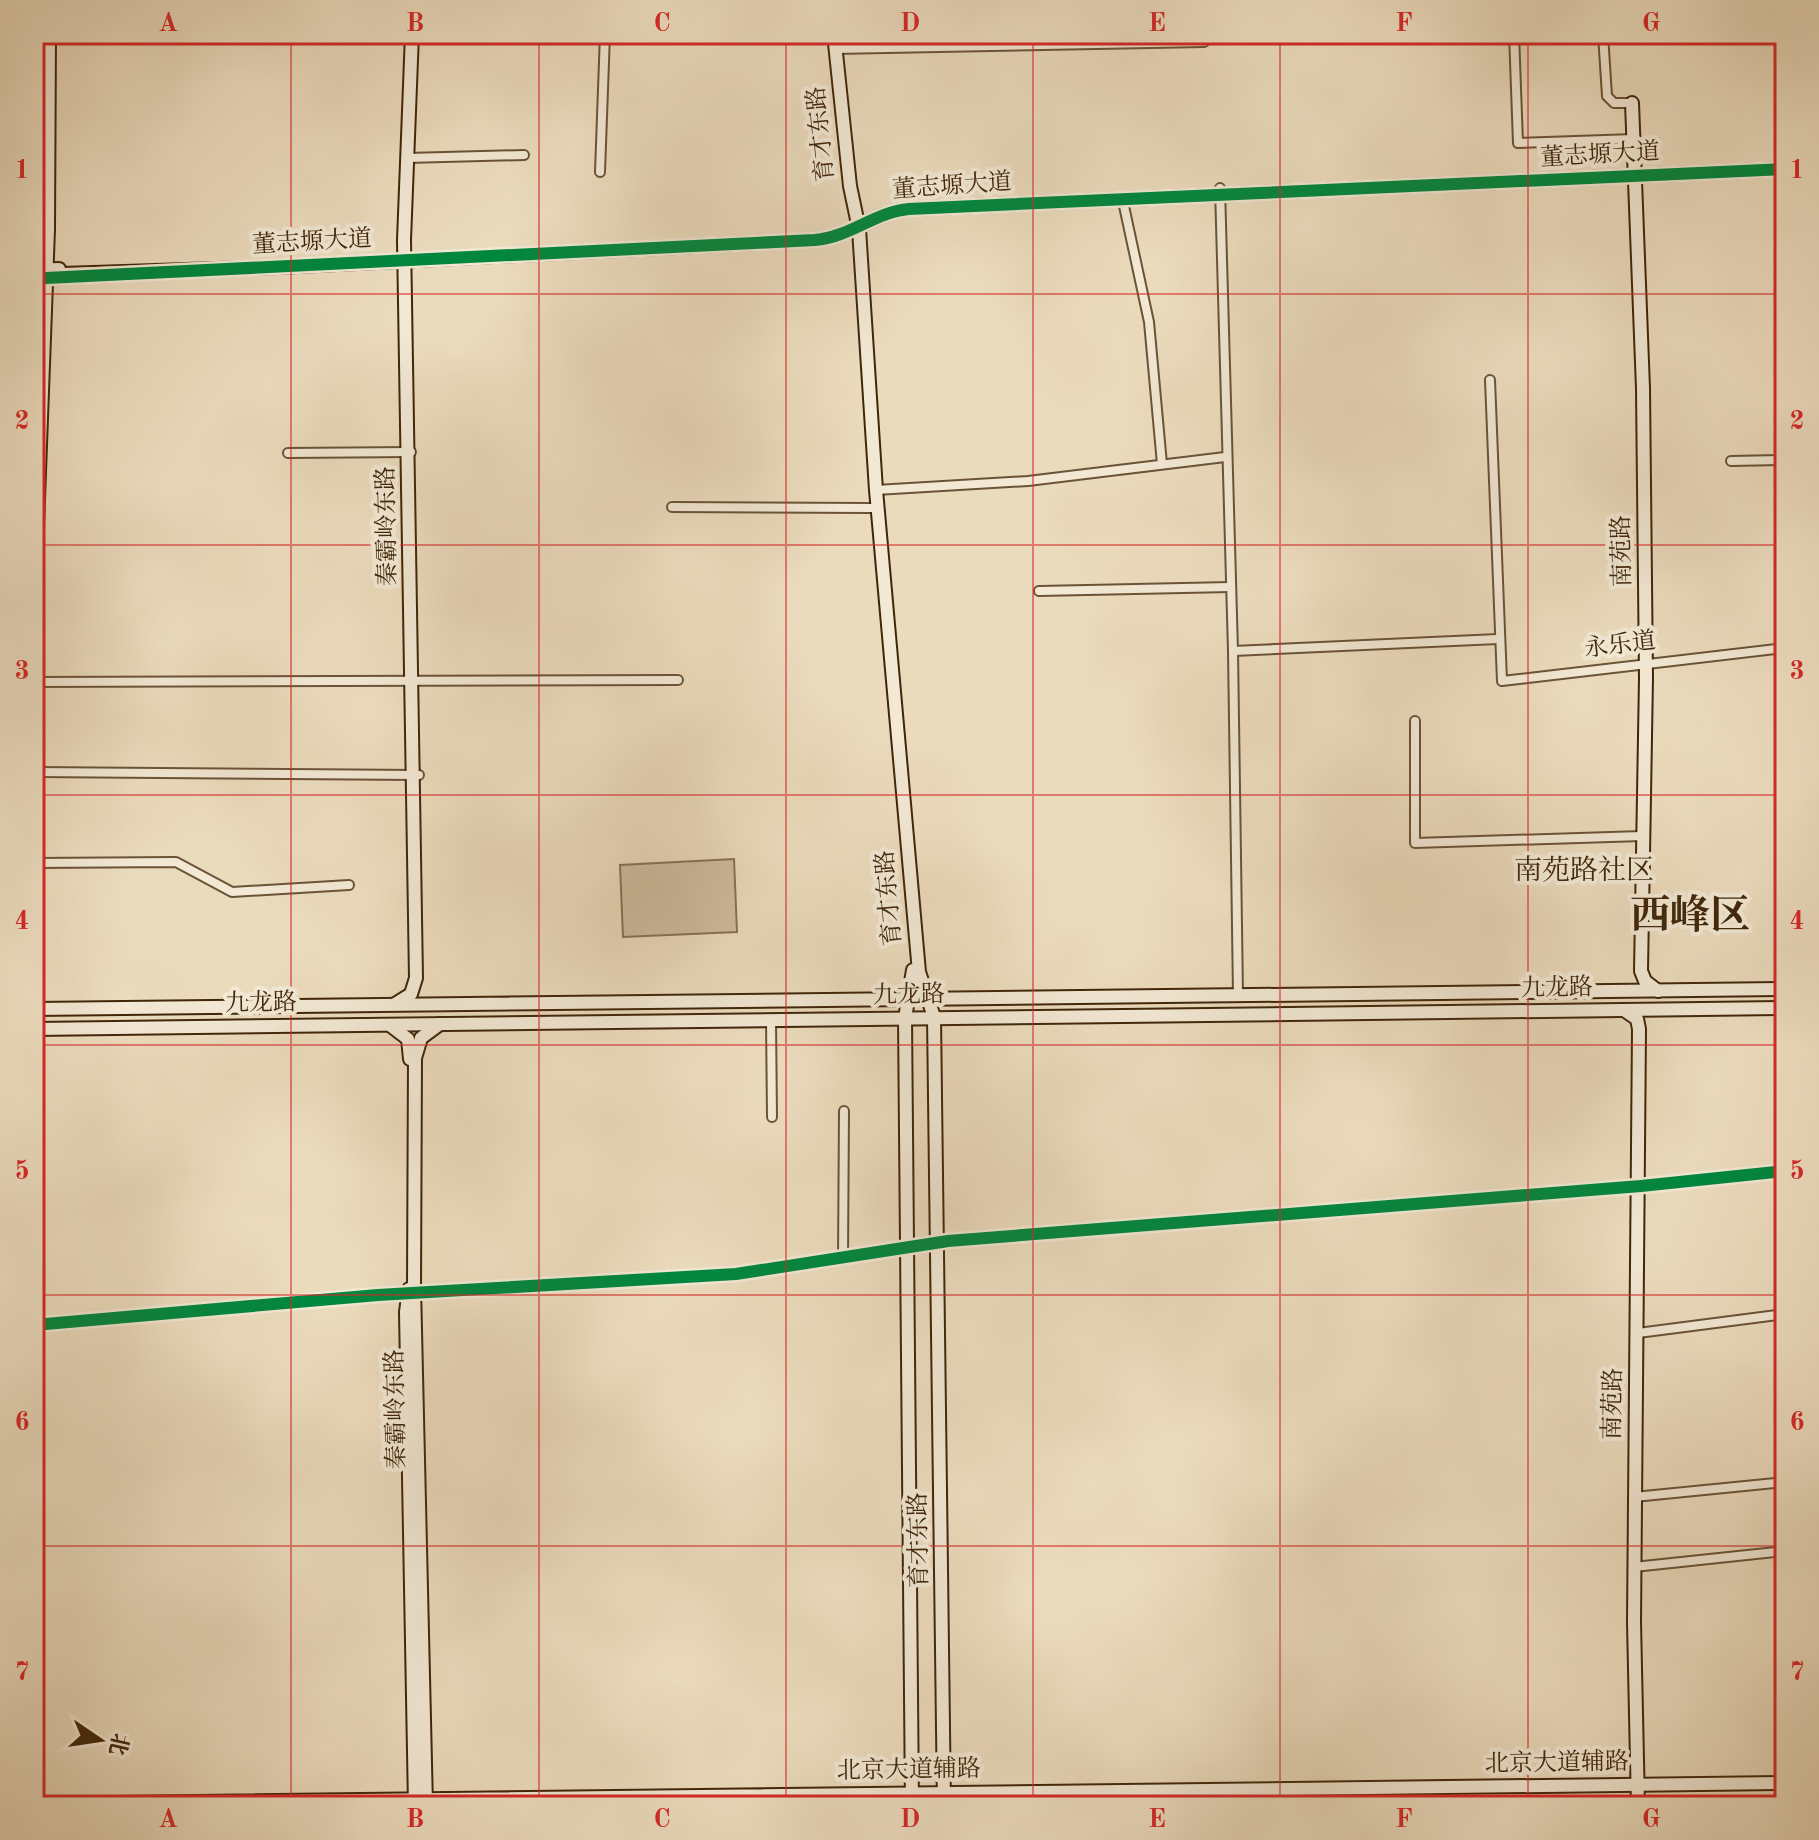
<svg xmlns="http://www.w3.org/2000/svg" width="1819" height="1840" font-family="'Old Standard TT','Noto Serif SC',serif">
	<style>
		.green { fill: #cebc9e; stroke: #877154; stroke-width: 2 }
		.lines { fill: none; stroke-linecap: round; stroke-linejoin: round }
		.street-tunnel { stroke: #c9b799; stroke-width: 8; stroke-dasharray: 8 4; stroke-linecap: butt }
		.street-casing { stroke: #6b5336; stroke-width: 12 }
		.secondary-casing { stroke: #402609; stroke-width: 16 }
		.primary-casing { stroke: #402609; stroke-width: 18 }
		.street { stroke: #f2e8d4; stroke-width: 8 }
		.secondary { stroke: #f2e8d4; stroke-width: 12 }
		.primary { stroke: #ebdbbd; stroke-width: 14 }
		.cycleway-casing { stroke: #f2e8d4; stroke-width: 17 }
		.cycleway { stroke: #00873e; stroke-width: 12 }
		.grid { fill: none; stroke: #d62828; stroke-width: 2; stroke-opacity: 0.55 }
		.labels { text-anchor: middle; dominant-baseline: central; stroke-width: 8; stroke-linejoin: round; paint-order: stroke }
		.street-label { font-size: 24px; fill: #402609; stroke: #f2e8d4 }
		.quarter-label { font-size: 28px; fill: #402609; stroke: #f2e8d4 }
		.town-label { font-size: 40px; font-weight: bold; fill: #402609; stroke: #f2e8d4 }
		.neatline { fill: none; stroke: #d62828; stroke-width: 3 }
		.grid-label { font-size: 26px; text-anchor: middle; font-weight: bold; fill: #d62828 }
	</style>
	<rect width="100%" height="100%" fill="#ebdbbd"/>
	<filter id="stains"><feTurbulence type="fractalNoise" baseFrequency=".0025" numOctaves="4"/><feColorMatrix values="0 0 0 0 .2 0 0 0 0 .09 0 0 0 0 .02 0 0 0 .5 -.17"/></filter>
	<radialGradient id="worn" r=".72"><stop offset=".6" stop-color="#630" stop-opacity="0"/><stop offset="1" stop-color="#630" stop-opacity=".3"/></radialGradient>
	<polygon class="green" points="734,859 737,932 623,937 620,865"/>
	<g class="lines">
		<polyline class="street-tunnel" points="429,36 454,36"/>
		<defs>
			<g id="street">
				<polyline points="1514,34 1518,143 1634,139"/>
				<polyline points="1603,34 1607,96 1614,103 1632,103"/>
				<polyline points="412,36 429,36"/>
				<polyline points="454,36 489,34"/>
				<polyline points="835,49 1204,42 1204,34"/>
				<polyline points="407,158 524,155"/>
				<polyline points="600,172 605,34"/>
				<polyline points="1220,188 1233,651 1238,995"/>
				<polyline points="1124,206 1149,322 1162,464"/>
				<polyline points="1490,380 1502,681 1785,648"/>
				<polyline points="288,453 411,452"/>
				<polyline points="1731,461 1785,460"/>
				<polyline points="876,490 1028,481 1225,457"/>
				<polyline points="672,507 872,508"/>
				<polyline points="1039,591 1231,587"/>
				<polyline points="1233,651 1498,639"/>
				<polyline points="34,682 678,680"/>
				<polyline points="1415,721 1415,843 1642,836"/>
				<polyline points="34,772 419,775"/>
				<polyline points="34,863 176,862 232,892 349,885"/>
				<polyline points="771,1020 772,1117"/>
				<polyline points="843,1259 844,1111"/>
				<polyline points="34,1325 378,1295 736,1274 948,1241 1641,1186 1785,1171"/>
				<polyline points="1638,1333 1785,1314"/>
				<polyline points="1634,1497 1785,1482"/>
				<polyline points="1634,1567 1785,1551"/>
			</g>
			<g id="secondary">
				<polyline points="834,34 850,186 859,229 876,490 919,972 934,1017 944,1806"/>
				<polyline points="1632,103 1643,388 1646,678 1641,971 1645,981 1658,991"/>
				<polyline points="34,270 59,269"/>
				<path d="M34 283 62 274 279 267 815 240C850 237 875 212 909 209L1785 169"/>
				<polyline points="34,607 48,229 49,34"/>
				<polyline points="395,1004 411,994 416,978 404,240 412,34"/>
				<polyline points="34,1009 1785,989"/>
				<polyline points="1624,1010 1637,1019 1639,1029 1634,1622 1638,1806"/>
				<polyline points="391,1026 408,1039 410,1059"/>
				<polyline points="34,1029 1785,1008"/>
				<polyline points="409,1289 406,1312 415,1806"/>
				<polyline points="34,1804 1785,1783"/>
				<polyline points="426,1806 414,1287 415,1058 421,1038 440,1024"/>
				<polyline points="912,1806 905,1018 913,970"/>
			</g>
			<g id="primary">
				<polyline points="34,50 34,34"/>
				<polyline points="1624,1806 1785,1804"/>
			</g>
		</defs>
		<use href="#street" class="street-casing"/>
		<use href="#secondary" class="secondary-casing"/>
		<use href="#primary" class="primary-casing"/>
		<use href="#street" class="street"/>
		<use href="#secondary" class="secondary"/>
		<use href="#primary" class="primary"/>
		<defs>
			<g id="cycleway">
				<path d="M46 278 815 240C850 237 875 212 909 209L1785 169"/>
				<polyline points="34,1325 378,1295 736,1274 948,1241 1641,1186 1785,1171"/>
			</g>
		</defs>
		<use href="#cycleway" class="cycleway-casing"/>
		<use href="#cycleway" class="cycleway"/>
	</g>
	<path class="grid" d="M291 34V1806M539 34V1806M786 34V1806M1033 34V1806M1280 34V1806M1528 34V1806M34 294H1785M34 545H1785M34 795H1785M34 1045H1785M34 1295H1785M34 1546H1785"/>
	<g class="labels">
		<g class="street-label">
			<text transform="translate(822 134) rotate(-96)">育才东路</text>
			<text transform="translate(1600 156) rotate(-3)">董志塬大道</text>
			<text transform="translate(952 187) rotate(-4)">董志塬大道</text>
			<text transform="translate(312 243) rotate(-3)">董志塬大道</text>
			<text transform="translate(388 526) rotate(-91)">秦霸岭东路</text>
			<text transform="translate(1623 551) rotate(-91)">南苑路</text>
			<text transform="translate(1620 646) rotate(-7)">永乐道</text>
			<text transform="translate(890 898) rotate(-95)">育才东路</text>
			<text transform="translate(1557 989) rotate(-1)">九龙路</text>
			<text transform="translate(909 996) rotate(-1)">九龙路</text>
			<text transform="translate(261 1004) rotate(-1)">九龙路</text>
			<text transform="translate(1614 1404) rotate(-89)">南苑路</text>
			<text transform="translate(397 1409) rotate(-91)">秦霸岭东路</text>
			<text transform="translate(920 1540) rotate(-91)">育才东路</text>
			<text transform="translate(1557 1764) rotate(-1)">北京大道辅路</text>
			<text transform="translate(909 1771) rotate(-1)">北京大道辅路</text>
		</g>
		<g class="quarter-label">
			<text x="1584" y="872">南苑路社区</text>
		</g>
		<g class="town-label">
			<text x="1690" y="918">西峰区</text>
		</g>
	</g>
	<rect width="1819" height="1840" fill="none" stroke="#ebdbbd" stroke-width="88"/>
	<g transform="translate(100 1740) rotate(103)" stroke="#f2e8d4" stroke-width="6" paint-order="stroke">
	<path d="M0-6L14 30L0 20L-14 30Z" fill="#402609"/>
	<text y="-12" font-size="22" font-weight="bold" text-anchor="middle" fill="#402609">北</text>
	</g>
	<rect x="44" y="44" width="1731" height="1752" class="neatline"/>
	<g class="grid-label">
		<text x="168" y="31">A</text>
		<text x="415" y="31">B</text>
		<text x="662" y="31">C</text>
		<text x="910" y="31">D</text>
		<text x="1157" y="31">E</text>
		<text x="1404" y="31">F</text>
		<text x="1651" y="31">G</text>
		<text x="22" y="178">1</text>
		<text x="1797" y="178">1</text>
		<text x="22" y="429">2</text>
		<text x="1797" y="429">2</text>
		<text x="22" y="679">3</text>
		<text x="1797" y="679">3</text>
		<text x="22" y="929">4</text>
		<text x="1797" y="929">4</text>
		<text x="22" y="1179">5</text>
		<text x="1797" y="1179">5</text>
		<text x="22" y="1430">6</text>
		<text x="1797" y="1430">6</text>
		<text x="22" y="1680">7</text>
		<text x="1797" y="1680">7</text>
		<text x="168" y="1827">A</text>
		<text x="415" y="1827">B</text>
		<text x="662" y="1827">C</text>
		<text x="910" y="1827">D</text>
		<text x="1157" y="1827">E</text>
		<text x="1404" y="1827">F</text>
		<text x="1651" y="1827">G</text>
	</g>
	<rect width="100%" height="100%" filter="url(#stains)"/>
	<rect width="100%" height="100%" fill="url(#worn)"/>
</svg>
